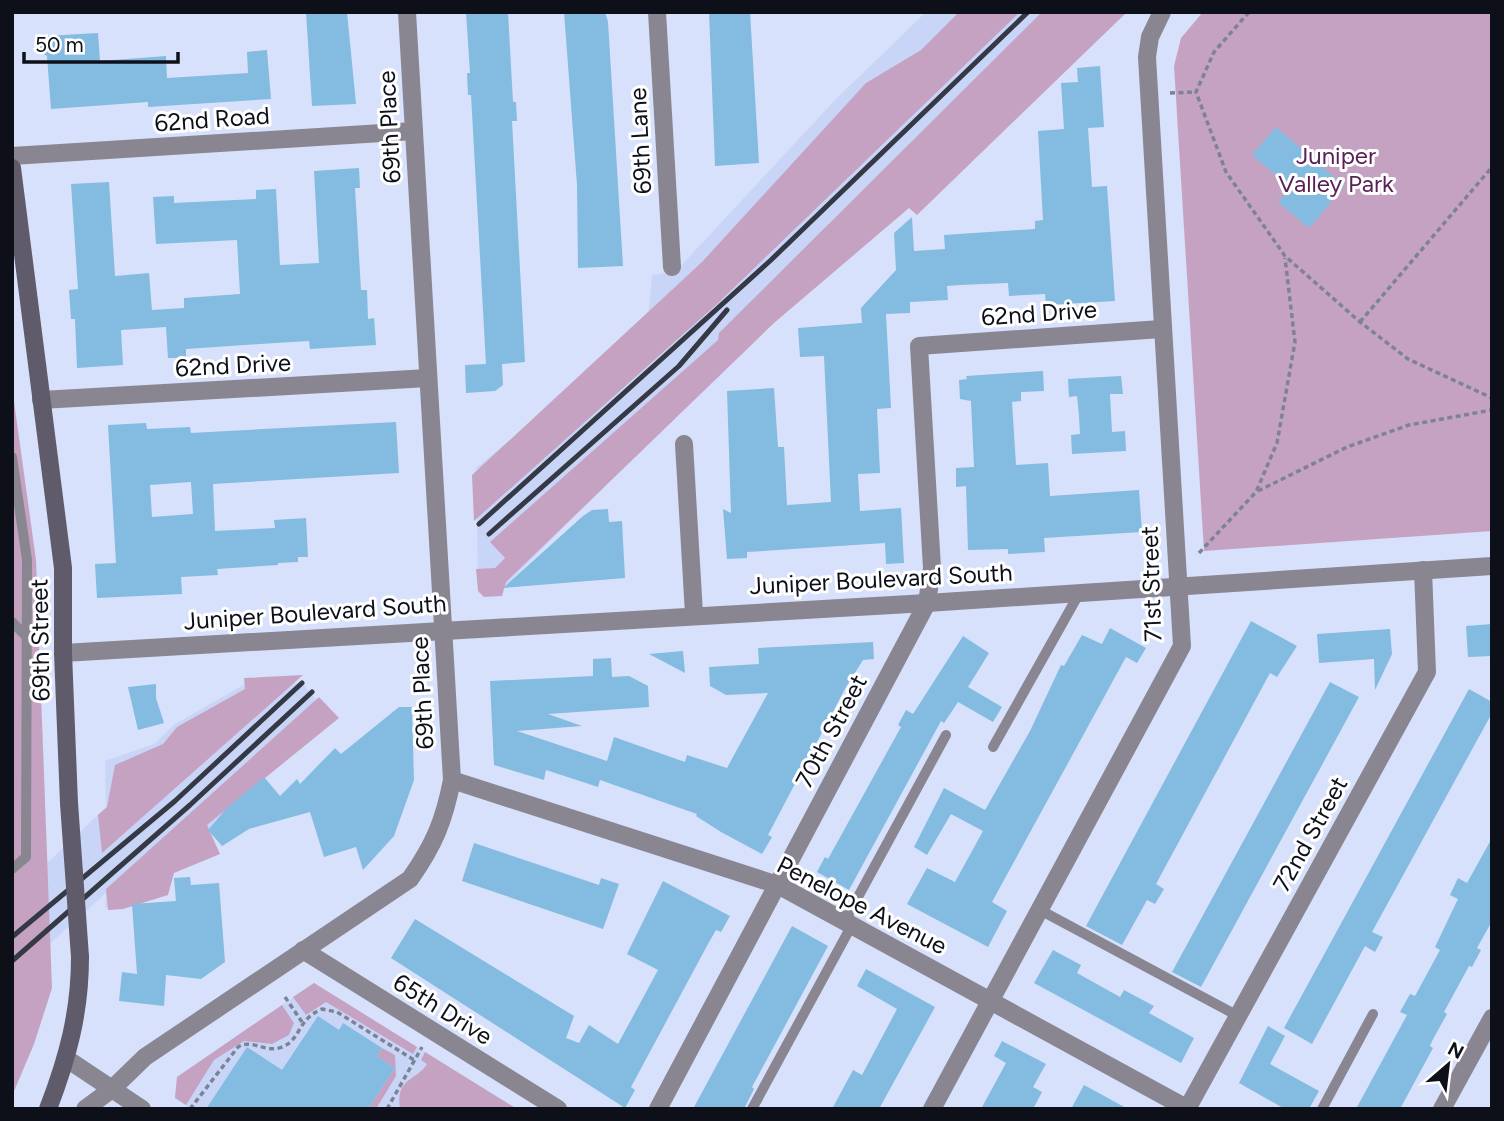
<svg xmlns="http://www.w3.org/2000/svg" width="1504" height="1121" font-family="Figtree,sans-serif">
	<style>
		.built { fill: #c9d5f6 }
		.green { fill: #c6a2c2 }
		.building { fill: #84bbe0; fill-rule: evenodd }
		.lines { fill: none; stroke-linecap: round; stroke-linejoin: round }
		.path { stroke: #7c8395; stroke-width: 3.5; stroke-dasharray: 5 3.5; stroke-linecap: butt }
		.service { stroke: #898691; stroke-width: 10 }
		.minor { stroke: #898691; stroke-width: 18 }
		.tertiary { stroke: #898691; stroke-width: 18 }
		.secondary { stroke: #605b6a; stroke-width: 18 }
		.rail { stroke: #353945; stroke-width: 5 }
		.secondary-bridge { stroke: #605b6a; stroke-width: 18 }
		.labels { text-anchor: middle; dominant-baseline: central; stroke-width: 6; stroke-linejoin: round; paint-order: stroke }
		.street-label { font-size: 24px; fill: #0d1018; stroke: #fff }
		.park-label { font-size: 24px; fill: #592155; stroke: #fff }
	</style>
	<rect width="100%" height="100%" fill="#d7e1fb"/>
	<g class="built">
		<polygon points="926,12 1124,12 950,161 828,277 764,327 505,586 478,585 476,468 647,329 652,275 676,271 837,98"/>
		<polygon points="302,683 332,719 247,786 208,830 133,902 105,907 106,893 12,978 42,868 106,807 105,761 154,744 175,724 245,684"/>
		<polygon points="314,983 517,1109 191,1109 175,1098 177,1077"/>
	</g>
	<g class="green">
		<polygon points="959,12 1020,12 717,304 474,521 472,475 702,262 866,83 921,50"/>
		<polygon points="1042,12 1127,12 917,215 909,208 774,323 506,582 502,596 484,597 478,591 476,569 495,568 505,558 490,542 718,340 719,333"/>
		<polygon points="1203,12 1492,12 1492,531 1204,551 1174,66 1181,38"/>
		<polygon points="12,387 36,560 52,988 34,1044 12,1096"/>
		<polygon points="303,675 102,853 98,815 107,807 115,765 163,744 177,727 245,689 244,678"/>
		<polygon points="319,697 339,718 207,825 220,854 174,873 168,895 123,909 108,910 106,889"/>
		<polygon points="314,983 417,1047 413,1054 326,1002 306,1015 293,997"/>
		<polygon points="282,1005 294,1023 289,1035 272,1044 244,1041 214,1060 186,1105 175,1098 177,1077"/>
		<polygon points="382,1048 395,1055 396,1076 376,1109 368,1109 395,1068 377,1056"/>
		<path d="M425 1052 517 1109H400C395 1077 417 1081 427 1064L421 1060Z"/>
	</g>
	<g class="building">
		<polygon points="306,12 347,12 356,104 312,106"/>
		<polygon points="466,12 508,12 513,102 516,102 517,121 512,121 525,362 502,364 503,385 495,391 466,393 465,365 486,364 471,95 468,95 467,73 470,73"/>
		<polygon points="564,12 605,12 608,22 623,266 578,268 577,185"/>
		<polygon points="709,12 750,12 759,163 715,166"/>
		<polygon points="98,33 100,61 166,56 167,78 248,73 247,52 267,50 271,99 148,107 148,102 51,109 47,56 37,50 46,36"/>
		<polygon points="1100,66 1104,127 1088,128 1092,187 1107,186 1115,301 1046,305 1045,294 1009,296 1008,283 960,285 947,286 948,300 910,302 910,313 886,314 891,408 877,409 880,473 858,474 860,511 901,508 904,563 886,564 885,543 747,552 747,558 727,559 723,509 731,513 727,391 774,388 778,447 784,447 787,505 831,502 824,356 800,357 798,328 862,323 861,308 896,270 894,233 912,217 914,251 945,249 944,235 1035,229 1035,221 1043,220 1038,131 1064,129 1061,83 1078,82 1077,68"/>
		<polygon points="1276,127 1345,186 1309,228 1278,202 1291,188 1252,155"/>
		<polygon points="359,168 360,188 355,188 361,290 367,290 368,319 374,318 376,345 310,349 309,341 260,344 186,349 186,358 168,358 166,327 121,330 123,365 77,368 75,319 71,319 69,290 78,289 71,184 109,182 115,276 149,273 152,310 184,308 184,298 240,294 237,240 156,244 153,197 174,196 174,203 256,199 256,190 276,189 280,265 319,263 314,171"/>
		<polygon points="1043,371 1044,391 1021,392 1021,401 1012,402 1016,465 1048,463 1050,496 1139,490 1142,532 1044,538 1045,552 1008,554 1008,549 968,550 966,486 956,487 956,468 974,467 971,401 960,399 959,380 967,379 966,376"/>
		<polygon points="1121,376 1123,394 1110,394 1112,432 1125,431 1126,451 1072,454 1071,435 1080,434 1079,416 1077,396 1069,397 1068,379"/>
		<path d="M396 422 399 473 213 484 215 531 275 528 274 520 306 518 308 557H298V562L278 563V565L217 569 218 575 181 577 182 594 97 598 95 564 116 563 108 425 146 423 147 429 190 427 191 433ZM191 482 193 514 152 517 150 485Z"/>
		<polygon points="608,509 609,522 622,521 625,578 503,588 583,516 592,510"/>
		<polygon points="1251,621 1297,646 1277,677 1270,673 1156,884 1164,889 1155,904 1147,900 1122,945 1086,926"/>
		<polygon points="1492,624 1492,656 1468,657 1466,626"/>
		<polygon points="1110,628 1146,648 1137,663 1126,657 992,902 1007,911 988,947 907,904 927,868 955,882 983,831 951,814 927,855 914,847 944,788 985,810 1030,731 1061,665 1064,666 1082,635 1102,644"/>
		<polygon points="1390,629 1392,654 1375,690 1374,659 1319,663 1317,634"/>
		<polygon points="963,636 989,653 968,687 1002,707 993,722 958,702 944,723 941,721 849,890 817,872 825,857 828,859 901,727 898,725 906,710 913,714"/>
		<polygon points="873,642 874,659 863,660 846,687 768,835 772,837 762,854 721,832 696,816 697,814 600,780 598,787 546,770 544,780 494,765 490,681 593,676 593,659 611,658 612,677 629,676 648,686 649,707 548,714 582,726 517,731 607,761 614,737 685,762 687,755 727,768 768,693 726,695 710,686 709,667 759,664 758,648"/>
		<polygon points="683,651 685,673 649,654"/>
		<polygon points="1330,682 1359,697 1201,987 1172,972"/>
		<polygon points="156,684 156,698 164,723 138,730 128,687"/>
		<polygon points="1469,689 1492,702 1492,713 1372,932 1383,937 1375,952 1365,946 1312,1044 1284,1028"/>
		<polygon points="399,707 412,707 414,780 394,836 363,870 356,847 324,857 310,812 249,829 222,846 208,830 226,809 264,777 280,796 297,779 300,784 335,748 341,754"/>
		<polygon points="1492,838 1492,921 1477,948 1481,950 1472,967 1469,966 1444,1012 1447,1014 1432,1041 1430,1046 1433,1048 1400,1109 1356,1109 1407,1015 1400,1012 1410,994 1415,996 1440,950 1435,947 1458,899 1450,895 1458,878 1467,883"/>
		<polygon points="474,843 599,885 601,878 619,884 603,929 462,881"/>
		<polygon points="190,877 191,885 219,883 225,962 201,979 166,975 164,1006 119,1001 122,972 137,974 132,904 176,901 174,878"/>
		<polygon points="663,881 730,916 721,932 716,930 708,944 631,1087 635,1090 625,1108 391,958 415,919 574,1016 566,1038 579,1043 589,1025 618,1044 658,970 627,954"/>
		<polygon points="792,926 828,946 752,1087 754,1089 744,1109 693,1109"/>
		<polygon points="1053,950 1081,965 1077,973 1120,997 1124,990 1154,1006 1149,1013 1194,1038 1181,1063 1034,983"/>
		<polygon points="866,969 935,1007 879,1109 832,1109 853,1070 862,1075 897,1009 857,986"/>
		<polygon points="318,1016 339,1030 343,1023 382,1048 377,1056 395,1068 368,1109 206,1109 247,1047 282,1070"/>
		<polygon points="1268,1026 1285,1036 1270,1064 1319,1091 1309,1109 1285,1109 1239,1083"/>
		<polygon points="1002,1041 1046,1064 1033,1087 1042,1092 1033,1109 981,1109 1006,1063 994,1056"/>
		<polygon points="1084,1085 1128,1109 1071,1109"/>
	</g>
	<g class="lines">
		<g class="path">
			<polyline points="1249,12 1214,52 1196,92 1226,172 1285,256 1360,322 1408,359 1492,398"/>
			<polyline points="1170,93 1196,92"/>
			<polyline points="1360,322 1492,167"/>
			<polyline points="1258,491 1347,447 1409,425 1492,410"/>
			<polyline points="1199,553 1256,492 1277,443 1295,342 1285,258"/>
			<polyline points="285,997 302,1022"/>
			<path d="M190 1109 238 1047C252 1038 266 1054 282 1047 301 1040 297 1019 322 1009L337 1012 414 1060"/>
			<polyline points="387,1109 422,1047"/>
		</g>
		<g class="service">
			<polyline points="12,457 27,560 26,857 12,869"/>
			<polyline points="12,622 27,637"/>
			<polyline points="993,747 1080,592"/>
			<polyline points="1040,910 1238,1016"/>
			<polyline points="846,919 946,735"/>
			<polyline points="752,1109 853,923"/>
			<polyline points="1322,1109 1373,1014"/>
		</g>
		<g class="minor">
			<polyline points="657,12 672,267"/>
			<polyline points="12,156 414,131"/>
			<polyline points="41,400 428,378"/>
			<polyline points="684,444 694,614"/>
			<polyline points="452,780 778,885 1188,1109"/>
			<polyline points="303,950 558,1109"/>
			<polyline points="67,1059 142,1109"/>
			<path d="M85 1109 112 1089 145 1057 410 879C434 845 444 821 452 780L407 12"/>
			<polyline points="658,1109 927,603 932,568 919,346 1161,329"/>
			<polyline points="932,1109 1182,646 1147,57 1150,37 1162,12"/>
			<polyline points="1187,1109 1427,672 1423,570"/>
			<polyline points="1442,1109 1492,1018"/>
		</g>
		<polyline class="tertiary" points="63,653 927,603 1492,566"/>
		<g class="secondary">
			<polyline points="12,168 63,568 63,653 69,803"/>
			<path d="M48 1109C68 1057 80 1012 80 957"/>
		</g>
		<g class="rail">
			<polyline points="479,524 771,260 1028,12"/>
			<polyline points="489,534 679,366 727,310"/>
			<polyline points="12,937 175,801 302,683"/>
			<polyline points="12,961 190,805 312,692"/>
		</g>
		<polyline class="secondary-bridge" points="69,803 80,957"/>
	</g>
	<g class="labels">
		<g class="street-label">
			<text transform="translate(212 119) rotate(-4)">62nd Road</text>
			<text transform="translate(389 127) rotate(-93)">69th Place</text>
			<text transform="translate(640 141) rotate(-93)">69th Lane</text>
			<text transform="translate(1039 313) rotate(-4)">62nd Drive</text>
			<text transform="translate(233 365) rotate(-3)">62nd Drive</text>
			<text transform="translate(881 579) rotate(-3)">Juniper Boulevard South</text>
			<text transform="translate(1151 584) rotate(-92)">71st Street</text>
			<text transform="translate(315 612) rotate(-4)">Juniper Boulevard South</text>
			<text transform="translate(40 640) rotate(-91)">69th Street</text>
			<text transform="translate(422 693) rotate(-93)">69th Place</text>
			<text transform="translate(831 731) rotate(-62)">70th Street</text>
			<text transform="translate(1310 834) rotate(-61)">72nd Street</text>
			<text transform="translate(862 905) rotate(27)">Penelope Avenue</text>
			<text transform="translate(443 1009) rotate(32)">65th Drive</text>
		</g>
		<g class="park-label">
			<text x="1336" y="155">Juniper<tspan x="1336" dy="28">Valley Park</tspan></text>
		</g>
	</g>
	<rect width="1504" height="1121" fill="none" stroke="#0d1018" stroke-width="28"/>
	<g transform="translate(1448 1065) rotate(28)" stroke="#ffffff" stroke-width="5" paint-order="stroke">
	<path d="M0-5L12 26L0 18L-12 26Z" fill="#0d1018"/>
	<text y="-10" font-size="19" font-weight="bold" text-anchor="middle" fill="#0d1018">N</text>
	</g>
	<path d="M24 52v10h154v-10" fill="none" stroke="#0d1018" stroke-width="3.5"/>
	<text x="35" y="52" font-size="21" fill="#0d1018" stroke="#ffffff" stroke-width="5" paint-order="stroke">50 m</text>
</svg>
